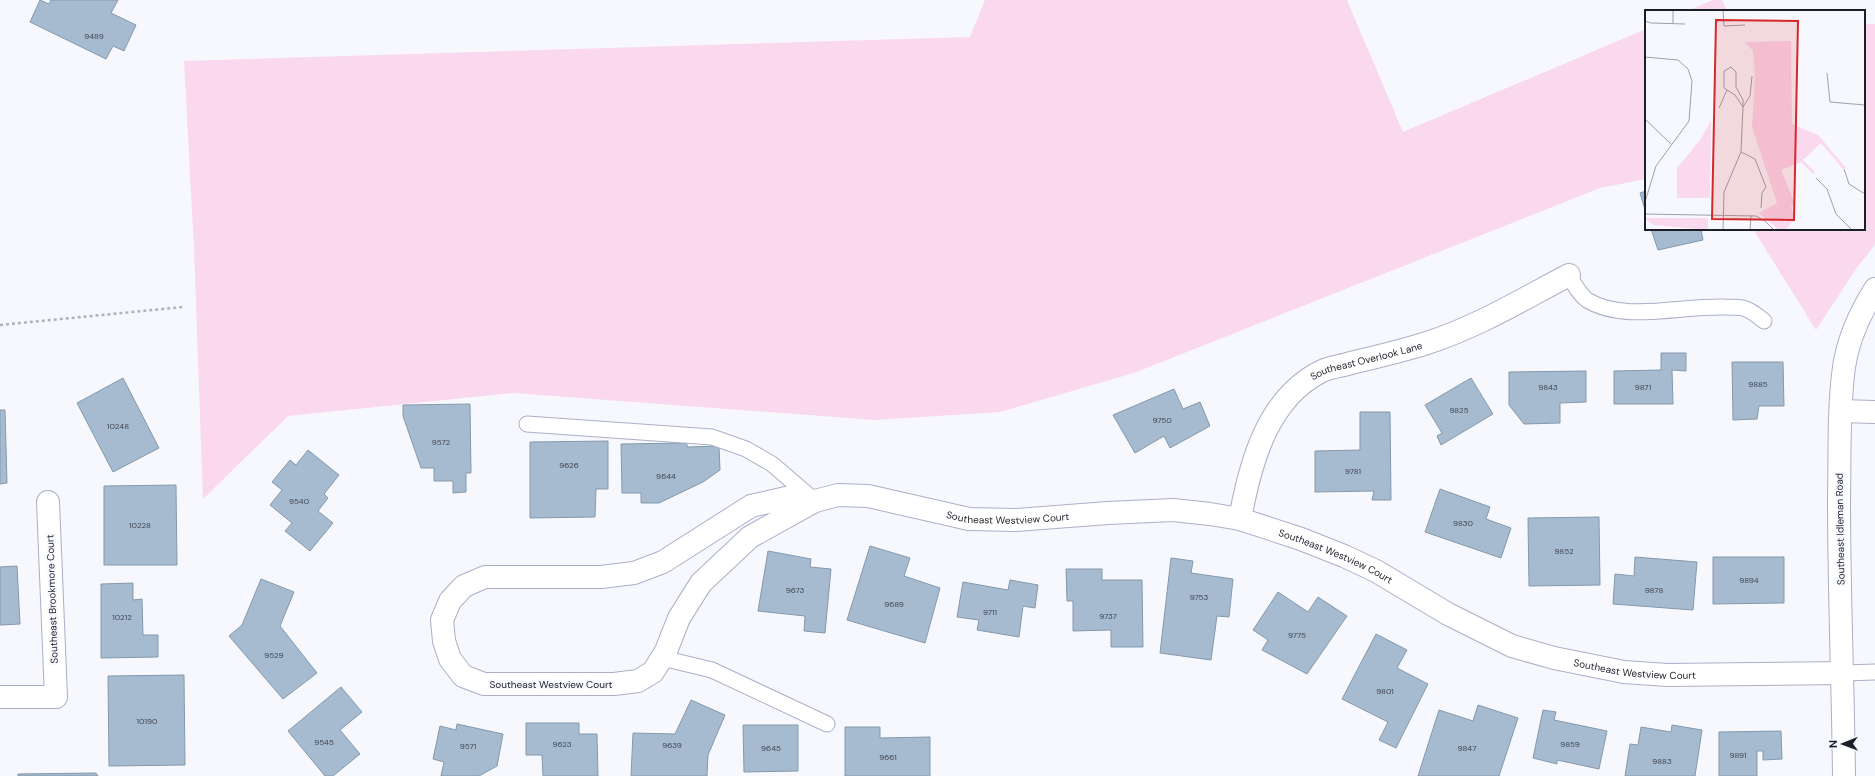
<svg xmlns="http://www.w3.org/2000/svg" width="1875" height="776" font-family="'DM Sans',sans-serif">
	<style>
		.green { fill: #fad8ee }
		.building { fill: #a6bbcf; stroke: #8499ac }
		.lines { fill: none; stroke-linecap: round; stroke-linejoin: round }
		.service-casing { stroke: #abafc9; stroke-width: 17 }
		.minor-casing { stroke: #abafc9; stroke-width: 24 }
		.secondary-casing { stroke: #abafc9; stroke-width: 24 }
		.path { stroke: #b1b2b9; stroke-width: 2.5; stroke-dasharray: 3 3; stroke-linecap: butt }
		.service { stroke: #fff; stroke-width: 15 }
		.minor { stroke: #fff; stroke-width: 22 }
		.secondary { stroke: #fff; stroke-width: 22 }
		.labels { text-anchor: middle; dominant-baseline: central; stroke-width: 4; stroke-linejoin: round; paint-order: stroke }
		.number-label { font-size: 8px; fill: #3f4652 }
		.street-label { font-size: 10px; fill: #1d1f28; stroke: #f7f8fe }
		.inset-road { fill: none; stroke: #a0a1a8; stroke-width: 1 }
		.view { fill: #d62828; fill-opacity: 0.15; stroke: #d62828; stroke-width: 2 }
		.inset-edge { fill: none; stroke: #1d1f28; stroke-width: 2 }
	</style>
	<rect width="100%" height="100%" fill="#f7f8fe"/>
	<g class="green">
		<polygon points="985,0 1347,0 1403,132 1646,29 1646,179 1600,188 1134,373 1000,412 874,420 513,393 288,416 203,499 194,249 184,61 970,37"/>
		<polygon points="1713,0 1722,0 1727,11 1687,11"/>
		<polygon points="1864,24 1875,24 1875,245 1858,266 1816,330 1753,229 1864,229"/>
	</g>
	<g class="building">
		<polygon points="40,0 49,4 51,0 118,0 111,13 136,25 124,51 113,46 106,59 30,22"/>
		<polygon points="1646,191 1646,213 1640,193"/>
		<polygon points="1651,229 1701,229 1703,240 1658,250"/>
		<polygon points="1661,353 1686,353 1686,371 1672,370 1673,404 1614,404 1614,371 1661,370"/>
		<polygon points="1732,362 1783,362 1784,406 1759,406 1757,419 1733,420"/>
		<polygon points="1586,371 1586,402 1560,403 1560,423 1524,424 1509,405 1509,372"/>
		<polygon points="123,378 159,448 113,472 77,403"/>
		<polygon points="1471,378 1493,414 1441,445 1437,436 1442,433 1425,405"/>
		<polygon points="1174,389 1183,409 1200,402 1210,426 1170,448 1164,436 1135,453 1113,415"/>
		<polygon points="470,404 471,473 466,473 466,492 453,493 453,481 434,481 434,468 421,468 403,416 403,405"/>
		<polygon points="0,410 5,410 7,483 0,484"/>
		<polygon points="1360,412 1390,412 1391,500 1372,500 1374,491 1315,492 1315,451 1360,450"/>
		<polygon points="608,441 608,489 596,489 595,517 530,518 530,442"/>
		<polygon points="687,443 687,447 719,446 720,470 703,482 659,503 641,503 641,493 622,493 621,444"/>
		<polygon points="308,450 339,475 324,494 328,498 318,511 333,523 310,551 285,531 292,523 270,505 282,490 272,482 290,460 296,465"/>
		<polygon points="176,485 177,565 104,565 104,486"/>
		<polygon points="1440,489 1490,507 1486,519 1511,528 1501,558 1425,532"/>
		<polygon points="1599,517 1600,585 1529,586 1528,518"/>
		<polygon points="870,546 910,558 904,576 940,588 925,643 847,620"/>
		<polygon points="768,551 811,559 810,567 831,569 825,633 804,631 805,616 758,611"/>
		<polygon points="1635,557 1697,562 1693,610 1613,604 1615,574 1634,576"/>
		<polygon points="1713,557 1784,557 1784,603 1713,604"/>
		<polygon points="1171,558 1193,561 1191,573 1233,579 1229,617 1217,616 1211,660 1160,653"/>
		<polygon points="17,566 20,624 0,625 0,567"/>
		<polygon points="1066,569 1102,569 1102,580 1142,580 1143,647 1111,647 1111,630 1073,631 1073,601 1067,601"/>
		<polygon points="261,579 294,592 280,626 317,673 283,699 229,636 242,625"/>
		<polygon points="1010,580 1038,585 1035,608 1023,606 1019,637 977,630 979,620 957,617 963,582 1008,590"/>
		<polygon points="133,583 133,600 142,599 143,635 158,635 158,657 101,658 101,584"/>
		<polygon points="1278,592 1308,612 1318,597 1347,616 1307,674 1262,650 1268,640 1253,630"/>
		<polygon points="1376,634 1407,650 1397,668 1428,684 1396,748 1379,740 1388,722 1342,699"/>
		<polygon points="184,675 185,765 109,766 108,676"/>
		<polygon points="341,687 362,712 340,730 360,754 333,776 325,776 288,731"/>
		<polygon points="691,700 725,715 708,755 707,776 631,776 633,733 675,734"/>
		<polygon points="1478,705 1518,718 1499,776 1418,776 1439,710 1473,721"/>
		<polygon points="1543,710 1556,712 1554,720 1607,731 1599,769 1557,760 1557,764 1533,758"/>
		<polygon points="526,723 579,723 579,734 597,734 598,776 543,776 542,755 526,755"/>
		<polygon points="457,724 503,734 497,766 479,776 441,776 444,762 433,759 440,726 456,730"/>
		<polygon points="743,725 798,725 798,771 744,772"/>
		<polygon points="1672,725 1702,730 1695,776 1625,776 1630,744 1638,745 1641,727 1671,732"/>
		<polygon points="845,727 880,727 880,738 930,737 930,776 845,776"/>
		<polygon points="1781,731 1782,759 1763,760 1763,751 1757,751 1757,776 1719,776 1719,732"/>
		<polygon points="96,773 98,776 18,776 18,774"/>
	</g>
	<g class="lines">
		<defs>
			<g id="service">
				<path d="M1569 275C1574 284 1579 294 1587 300 1624 323 1683 305 1725 307 1731 307 1738 307 1743 308 1751 310 1758 316 1764 321"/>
				<polyline points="527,424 712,437 746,449 772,464 815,501"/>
				<polyline points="662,658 712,670 827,724"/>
				<polyline points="1843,673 1875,672"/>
			</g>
			<g id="minor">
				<polyline points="1841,411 1875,412"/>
				<polygon points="786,498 815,501 750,537 701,583 679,618 666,651 653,672 638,681 614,684 484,684 463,676 450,659 444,641 442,620 450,601 464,586 485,577 601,577 634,573 663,562 751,506"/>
				<path id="s1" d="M815 501 838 495 868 496 969 519 1016 520 1108 513 1173 510 1210 514 1240 519 1301 539 1344 556 1376 571 1448 614 1512 646 1554 658 1624 672 1667 675 1843 673"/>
				<path id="s2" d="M1240 519C1250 464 1267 398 1322 371 1330 367 1342 366 1351 363 1376 357 1402 351 1427 343 1477 327 1523 299 1569 275"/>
				<polyline points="0,697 56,697 48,502"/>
			</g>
			<path id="secondary" d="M1844 776C1843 684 1839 592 1839 500 1840 456 1838 411 1844 367 1848 339 1860 313 1875 289"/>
		</defs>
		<use href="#service" class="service-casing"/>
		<use href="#minor" class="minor-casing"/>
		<use href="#secondary" class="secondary-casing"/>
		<polyline class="path" points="0,325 183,307"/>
		<use href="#service" class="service"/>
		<use href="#minor" class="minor"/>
		<use href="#secondary" class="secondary"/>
	</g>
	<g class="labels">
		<g class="number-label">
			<text x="94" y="36">9489</text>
			<text x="1758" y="384">9885</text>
			<text x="1548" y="387">9843</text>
			<text x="1643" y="387">9871</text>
			<text x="1459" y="410">9825</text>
			<text x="1162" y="420">9750</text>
			<text x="118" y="426">10248</text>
			<text x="441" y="442">9572</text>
			<text x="569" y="465">9626</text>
			<text x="1353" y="471">9781</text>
			<text x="666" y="476">9644</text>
			<text x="299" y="501">9540</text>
			<text x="1463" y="523">9830</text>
			<text x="140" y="525">10228</text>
			<text x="1564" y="551">9852</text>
			<text x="1749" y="580">9894</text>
			<text x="795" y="590">9673</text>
			<text x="1654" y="590">9878</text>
			<text x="1199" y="597">9753</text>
			<text x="894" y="604">9689</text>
			<text x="990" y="612">9711</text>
			<text x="1108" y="616">9737</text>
			<text x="122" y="617">10212</text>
			<text x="1297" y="635">9775</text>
			<text x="274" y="655">9529</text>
			<text x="1385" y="691">9801</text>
			<text x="147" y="721">10190</text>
			<text x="324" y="742">9545</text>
			<text x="562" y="744">9623</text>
			<text x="1570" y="744">9859</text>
			<text x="672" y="745">9639</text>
			<text x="468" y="746">9571</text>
			<text x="771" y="748">9645</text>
			<text x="1467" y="748">9847</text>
			<text x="1738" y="755">9891</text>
			<text x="888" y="757">9661</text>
			<text x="1662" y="761">9883</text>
		</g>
		<g class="street-label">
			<text stroke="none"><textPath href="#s2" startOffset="221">Southeast Overlook Lane</textPath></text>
			<text stroke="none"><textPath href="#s1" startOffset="196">Southeast Westview Court</textPath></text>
			<text transform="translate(1840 529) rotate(-91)">Southeast Idleman Road</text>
			<text stroke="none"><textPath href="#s1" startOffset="532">Southeast Westview Court</textPath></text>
			<text transform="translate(52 599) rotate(-92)">Southeast Brookmore Court</text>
			<text stroke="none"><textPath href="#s1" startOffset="856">Southeast Westview Court</textPath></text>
			<text x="551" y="684">Southeast Westview Court</text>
		</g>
	</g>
	<g transform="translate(1645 10)">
		<rect width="220" height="220" fill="#f7f8fe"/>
		<path d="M146 31 147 114 173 125 201 158 198 159 176 133 158 150 170 162 168 164 156 152 136 160 150 194 146 196 149 205 147 212 141 220H134L114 203 132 193 107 117 110 65 108 41 100 32ZM66 111 65 188H32V158L55 130ZM0 208H63V220L8 215Z" fill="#fad8ee"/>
		<path class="inset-road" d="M78 0 79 16 100 15M0 11 6 13 40 14M28 14V0M0 47 33 50 43 59 47 71 44 111 11 156 0 192M86 57 91 62V77L98 90V97L90 85 79 78V61ZM182 63 185 92 220 95M74 98 82 80M0 109 26 134M96 142 110 149 121 177 117 183 116 198M199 159 204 174 220 184M171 168 182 179 191 204 207 220M0 204 111 206 120 211 129 220M78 220 79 182 96 142 98 97 105 86 107 66M105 220 106 206"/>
		<path class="view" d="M71 10 153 11 149 210 67 209Z"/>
		<rect width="220" height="220" class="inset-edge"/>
	</g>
	<g transform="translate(1843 744) rotate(269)" stroke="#f7f8fe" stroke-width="3" paint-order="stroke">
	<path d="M0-3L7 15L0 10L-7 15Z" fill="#1d1f28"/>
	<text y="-6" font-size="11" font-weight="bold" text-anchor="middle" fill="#1d1f28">N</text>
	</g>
</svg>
